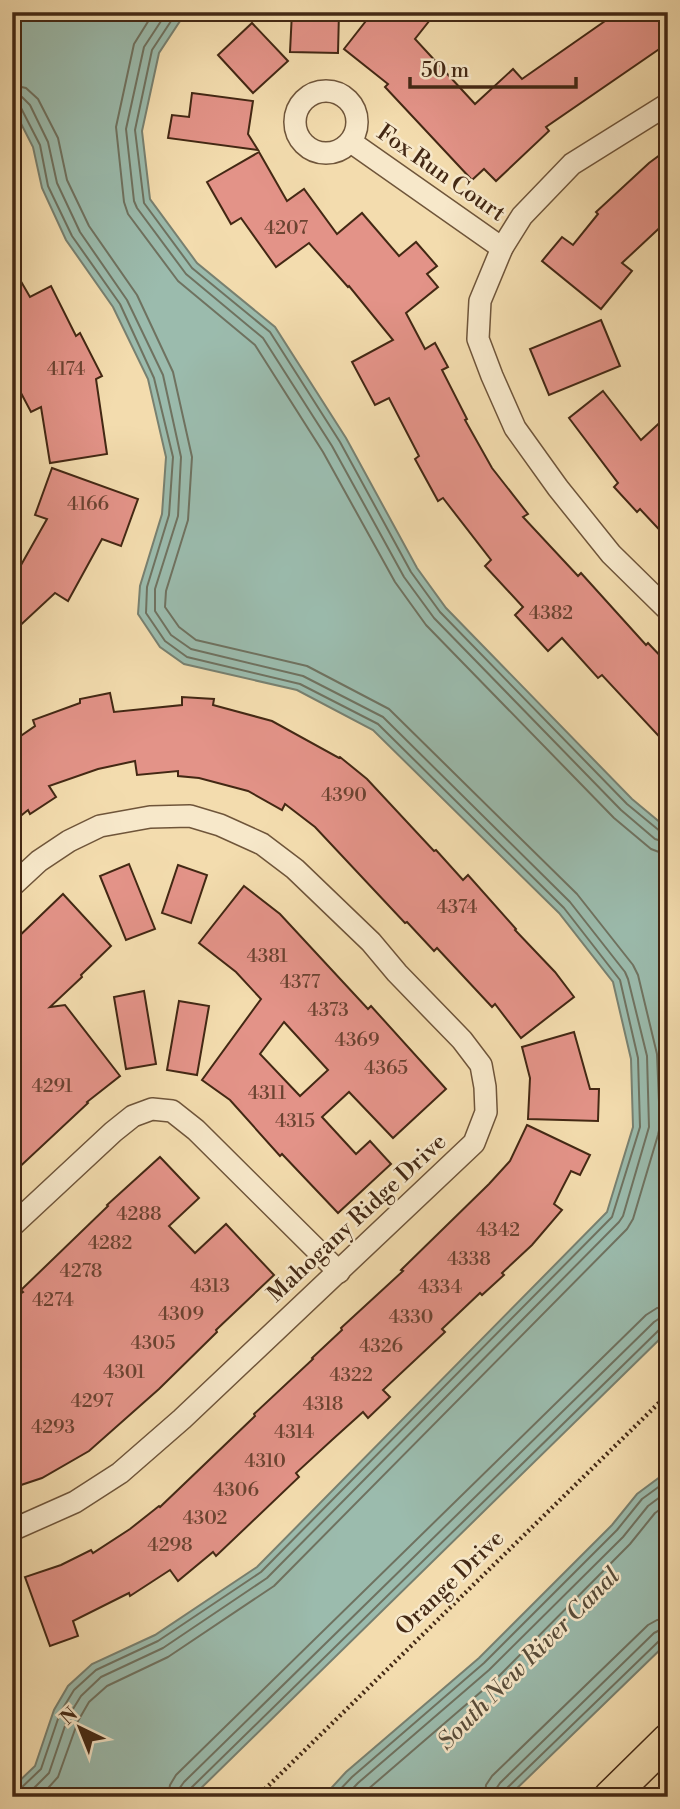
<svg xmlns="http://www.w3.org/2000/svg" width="680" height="1809" font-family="'Libre Bodoni',serif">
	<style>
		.water { fill: #9bbbad; stroke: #788070; stroke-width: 2 }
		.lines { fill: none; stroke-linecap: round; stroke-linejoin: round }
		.shore { stroke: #6f7260; stroke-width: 2 }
		.building { fill: #e39388; stroke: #432814; stroke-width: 2; fill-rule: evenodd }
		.street-casing { stroke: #6f553a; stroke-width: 24 }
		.primary-casing { stroke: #432814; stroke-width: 35 }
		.path { stroke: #432814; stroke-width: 4.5; stroke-dasharray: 2 3.5; stroke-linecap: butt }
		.street { stroke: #f7e8ca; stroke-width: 21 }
		.primary { stroke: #f3dcae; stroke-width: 32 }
		.labels { text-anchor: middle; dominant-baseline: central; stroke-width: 5; stroke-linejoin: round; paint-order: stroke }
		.number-label { font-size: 19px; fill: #6b4331 }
		.street-label { font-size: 23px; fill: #432814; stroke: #f7e8ca }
		.water-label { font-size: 24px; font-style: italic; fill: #594d3a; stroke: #f7e8ca }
	</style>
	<rect width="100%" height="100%" fill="#f3dcae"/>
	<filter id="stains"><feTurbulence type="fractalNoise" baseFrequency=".00286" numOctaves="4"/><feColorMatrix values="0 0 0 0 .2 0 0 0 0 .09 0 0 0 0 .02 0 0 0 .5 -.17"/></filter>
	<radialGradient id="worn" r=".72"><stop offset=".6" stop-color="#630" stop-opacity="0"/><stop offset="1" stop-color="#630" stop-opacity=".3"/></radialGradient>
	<g class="water">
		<polygon points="12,12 186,12 159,53 142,131 150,199 197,263 275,327 346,438 417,568 446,608 632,799 668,829 668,1331 192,1797 12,1797 12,1788 35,1766 54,1710 68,1686 92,1664 155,1635 257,1567 607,1212 633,1127 631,1059 613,982 559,913 373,730 297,690 184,664 160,647 138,614 140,586 162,514 166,457 148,379 113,307 66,240 42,188 33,147 12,106"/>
		<polygon points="668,1471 668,1642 508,1797 323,1797 346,1772 479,1658 612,1525 637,1494"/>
	</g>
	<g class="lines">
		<g class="shore">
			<polyline points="154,12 134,44 116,127 124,202 128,214 178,281 255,345 323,452 395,582 426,625 614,818 651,849 659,852 668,853"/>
			<polyline points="167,12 144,47 126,129 134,201 137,208 186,274 263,338 332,446 404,577 434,618 621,810 655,839 668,843"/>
			<polyline points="177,12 152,50 135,130 144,203 192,268 270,332 340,442 411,572 440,612 627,804 661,832 668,834"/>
			<polyline points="12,85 26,88 38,99 58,138 67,180 89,226 137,295 173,372 192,457 188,520 166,591 165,607 179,627 196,640 307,666 389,709 577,894 633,965 638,975 657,1054 660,1126 658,1135 633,1219 627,1229 274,1586 168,1657 107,1686 89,1702 78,1721 58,1777 40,1797"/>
			<polyline points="12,96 22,97 30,105 48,142 57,183 80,232 127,300 163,375 181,457 178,516 155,589 155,611 171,635 191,649 303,676 383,717 570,902 625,972 628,979 647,1056 649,1127 623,1216 619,1222 267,1578 163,1648 101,1677 81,1696 68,1717 49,1773 25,1797"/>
			<polyline points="12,105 17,105 21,108 40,145 48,186 72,236 120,304 154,378 173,457 169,515 147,587 146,613 165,641 187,657 300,684 378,724 564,908 620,980 638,1058 640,1127 612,1217 261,1572 158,1641 96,1670 74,1690 60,1713 41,1769 19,1790 12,1792"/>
			<polyline points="168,1797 170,1785 176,1775 646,1315 657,1308 668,1307"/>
			<polyline points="178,1797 179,1789 184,1782 654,1322 660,1318 668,1317"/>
			<polyline points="187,1797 190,1789 660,1329 668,1326"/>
			<polyline points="333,1797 352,1777 484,1663 617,1530 642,1499 668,1480"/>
			<polyline points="345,1797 358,1783 489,1670 623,1537 648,1506 668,1491"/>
			<polyline points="359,1797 497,1678 630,1544 655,1513 668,1504"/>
			<polyline points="485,1797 486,1785 492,1776 648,1625 657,1620 668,1619"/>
			<polyline points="495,1797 496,1789 500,1783 654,1633 660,1630 668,1629"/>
			<polyline points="504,1797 506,1789 660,1640 668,1638"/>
		</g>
	</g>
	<g class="building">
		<polygon points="292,12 339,12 338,53 290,52"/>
		<polygon points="373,12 420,12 430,20 415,39 475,104 513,69 522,79 618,12 668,12 668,43 546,127 549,131 496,181 484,169 472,180 385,87 388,84 344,49"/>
		<polygon points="252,23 288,61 253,93 218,55"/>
		<polygon points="192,93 253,101 248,134 258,150 168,138 172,115 189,117"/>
		<polygon points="668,149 668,220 622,263 632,271 601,309 542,261 562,237 573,245 598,214 596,212 649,163"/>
		<polygon points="259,152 287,201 304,189 337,234 362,213 399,256 416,242 437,266 427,274 438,287 406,313 425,349 435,343 448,367 442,370 467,419 465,420 492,468 528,514 523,517 578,576 581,573 646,645 648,643 668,664 668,746 602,675 598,678 562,638 548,651 515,615 523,607 485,566 491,560 443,498 438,501 415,459 419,456 389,398 375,405 352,362 393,340 349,286 348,287 309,243 276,267 241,218 231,224 207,182"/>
		<polygon points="12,266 30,297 51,286 76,336 80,333 102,376 96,379 107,454 50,463 41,407 31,412 12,376"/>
		<polygon points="601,320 620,366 549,395 530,349"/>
		<polygon points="603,391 641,440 668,415 668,539 640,509 637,512 614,487 618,483 569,418"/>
		<polygon points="52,468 138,499 121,546 102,539 68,601 55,593 12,633 12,581 47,519 35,515"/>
		<polygon points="110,693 114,712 182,705 182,697 214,699 213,705 272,721 339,758 340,757 367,779 434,851 436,850 463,880 468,875 516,929 515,930 555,972 574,997 521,1038 495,1004 492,1007 437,948 434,951 407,922 405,923 315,827 285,804 282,810 248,791 199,778 178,776 178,771 137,775 135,761 98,769 49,786 56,797 30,814 28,810 12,823 12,742 35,726 33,720 80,703 80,699"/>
		<polygon points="129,864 155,929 126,940 100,876"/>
		<polygon points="178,865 207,875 191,923 162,913"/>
		<path d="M244 886 280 914 368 1009 371 1006 446 1089 393 1138 349 1092 322 1117 356 1154 370 1141 391 1164 338 1213 282 1154 280 1156 230 1100 202 1080 261 999 236 972 199 943ZM284 1022 328 1070 300 1096 260 1054Z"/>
		<polygon points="63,894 111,946 81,975 82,977 50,1007 65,1005 120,1076 87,1102 88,1103 12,1174 12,943"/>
		<polygon points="144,991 156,1064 126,1069 114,997"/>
		<polygon points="179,1001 209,1006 197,1075 167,1070"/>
		<polygon points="574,1032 590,1089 599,1089 598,1121 528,1119 530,1078 522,1047"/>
		<polygon points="527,1125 590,1155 580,1175 571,1171 554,1204 562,1210 532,1245 502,1273 504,1275 482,1295 480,1293 442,1329 445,1332 383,1390 390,1397 368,1418 363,1412 333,1439 296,1473 299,1477 216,1556 213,1552 178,1581 170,1570 130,1596 129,1593 73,1621 78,1636 50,1646 25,1577 61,1565 91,1550 93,1553 130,1529 159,1506 160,1507 255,1416 254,1414 313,1359 312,1358 342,1330 341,1328 403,1271 401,1270 489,1184 510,1161"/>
		<polygon points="160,1157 199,1198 169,1226 195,1253 226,1224 274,1275 216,1330 217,1332 159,1389 89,1451 42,1478 12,1488 12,1299 23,1292 21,1290 108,1206 107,1205"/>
	</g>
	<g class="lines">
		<defs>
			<g id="street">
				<circle cx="326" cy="122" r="31"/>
				<polyline points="668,104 572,164 522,216 502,248 480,301 478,339 492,376 515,428 558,488 611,554 668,610"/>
				<polyline points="351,142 502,248"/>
				<polyline points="12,886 39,861 69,841 100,826 150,817 190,816 220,825 262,844 295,869 371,942 397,973 462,1040 481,1065 485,1087 486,1112 474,1143 182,1419 120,1473 75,1502 12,1530"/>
				<polyline points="12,1226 113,1132 133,1116 152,1109 172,1111 196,1130 339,1272"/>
			</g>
			<polyline id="primary" points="610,1797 668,1740"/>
		</defs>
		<use href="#street" class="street-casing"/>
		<use href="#primary" class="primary-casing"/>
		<polyline class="path" points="257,1797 668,1394"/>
		<use href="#street" class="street"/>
		<use href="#primary" class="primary"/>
	</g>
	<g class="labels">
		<g class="number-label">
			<text x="286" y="228">4207</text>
			<text x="66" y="369">4174</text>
			<text x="88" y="504">4166</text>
			<text x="551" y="613">4382</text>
			<text x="344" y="795">4390</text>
			<text x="457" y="907">4374</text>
			<text x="267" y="956">4381</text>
			<text x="300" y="982">4377</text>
			<text x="328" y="1010">4373</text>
			<text x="357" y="1040">4369</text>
			<text x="386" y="1068">4365</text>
			<text x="52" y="1086">4291</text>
			<text x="267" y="1093">4311</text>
			<text x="295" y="1121">4315</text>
			<text x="139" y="1214">4288</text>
			<text x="498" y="1230">4342</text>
			<text x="110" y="1243">4282</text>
			<text x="469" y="1259">4338</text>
			<text x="81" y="1271">4278</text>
			<text x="210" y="1286">4313</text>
			<text x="440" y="1287">4334</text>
			<text x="53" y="1300">4274</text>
			<text x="181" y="1314">4309</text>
			<text x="411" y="1317">4330</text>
			<text x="153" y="1343">4305</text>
			<text x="381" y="1346">4326</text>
			<text x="124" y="1372">4301</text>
			<text x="351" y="1375">4322</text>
			<text x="92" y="1401">4297</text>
			<text x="323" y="1404">4318</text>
			<text x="53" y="1427">4293</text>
			<text x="294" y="1432">4314</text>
			<text x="265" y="1461">4310</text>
			<text x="236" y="1490">4306</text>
			<text x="205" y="1518">4302</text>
			<text x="170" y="1545">4298</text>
		</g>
		<g class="street-label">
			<text transform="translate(441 173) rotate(35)">Fox Run Court</text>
			<text transform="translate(357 1218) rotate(-43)">Mahogany Ridge Drive</text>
			<text transform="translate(450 1583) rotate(-44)">Orange Drive</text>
		</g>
		<g class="water-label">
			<text transform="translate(529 1659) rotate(-45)">South New River Canal</text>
		</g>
	</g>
	<rect width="680" height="1809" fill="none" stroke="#f3dcae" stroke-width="42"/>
	<rect x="14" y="14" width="652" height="1781" fill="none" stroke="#432814" stroke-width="3.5"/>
	<rect x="21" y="21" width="638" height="1767" fill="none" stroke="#432814" stroke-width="2"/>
	<g transform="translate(80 1728) rotate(317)" stroke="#f7e8ca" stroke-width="5" paint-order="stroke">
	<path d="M0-5L12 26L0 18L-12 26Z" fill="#432814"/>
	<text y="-10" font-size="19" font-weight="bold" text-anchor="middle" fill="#432814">N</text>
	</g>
	<path d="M410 77v10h166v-10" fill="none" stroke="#432814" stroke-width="3.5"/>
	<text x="421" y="77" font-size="21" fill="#432814" stroke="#f7e8ca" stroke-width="5" paint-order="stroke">50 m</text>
	<rect width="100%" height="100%" filter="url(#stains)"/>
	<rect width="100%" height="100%" fill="url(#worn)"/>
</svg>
